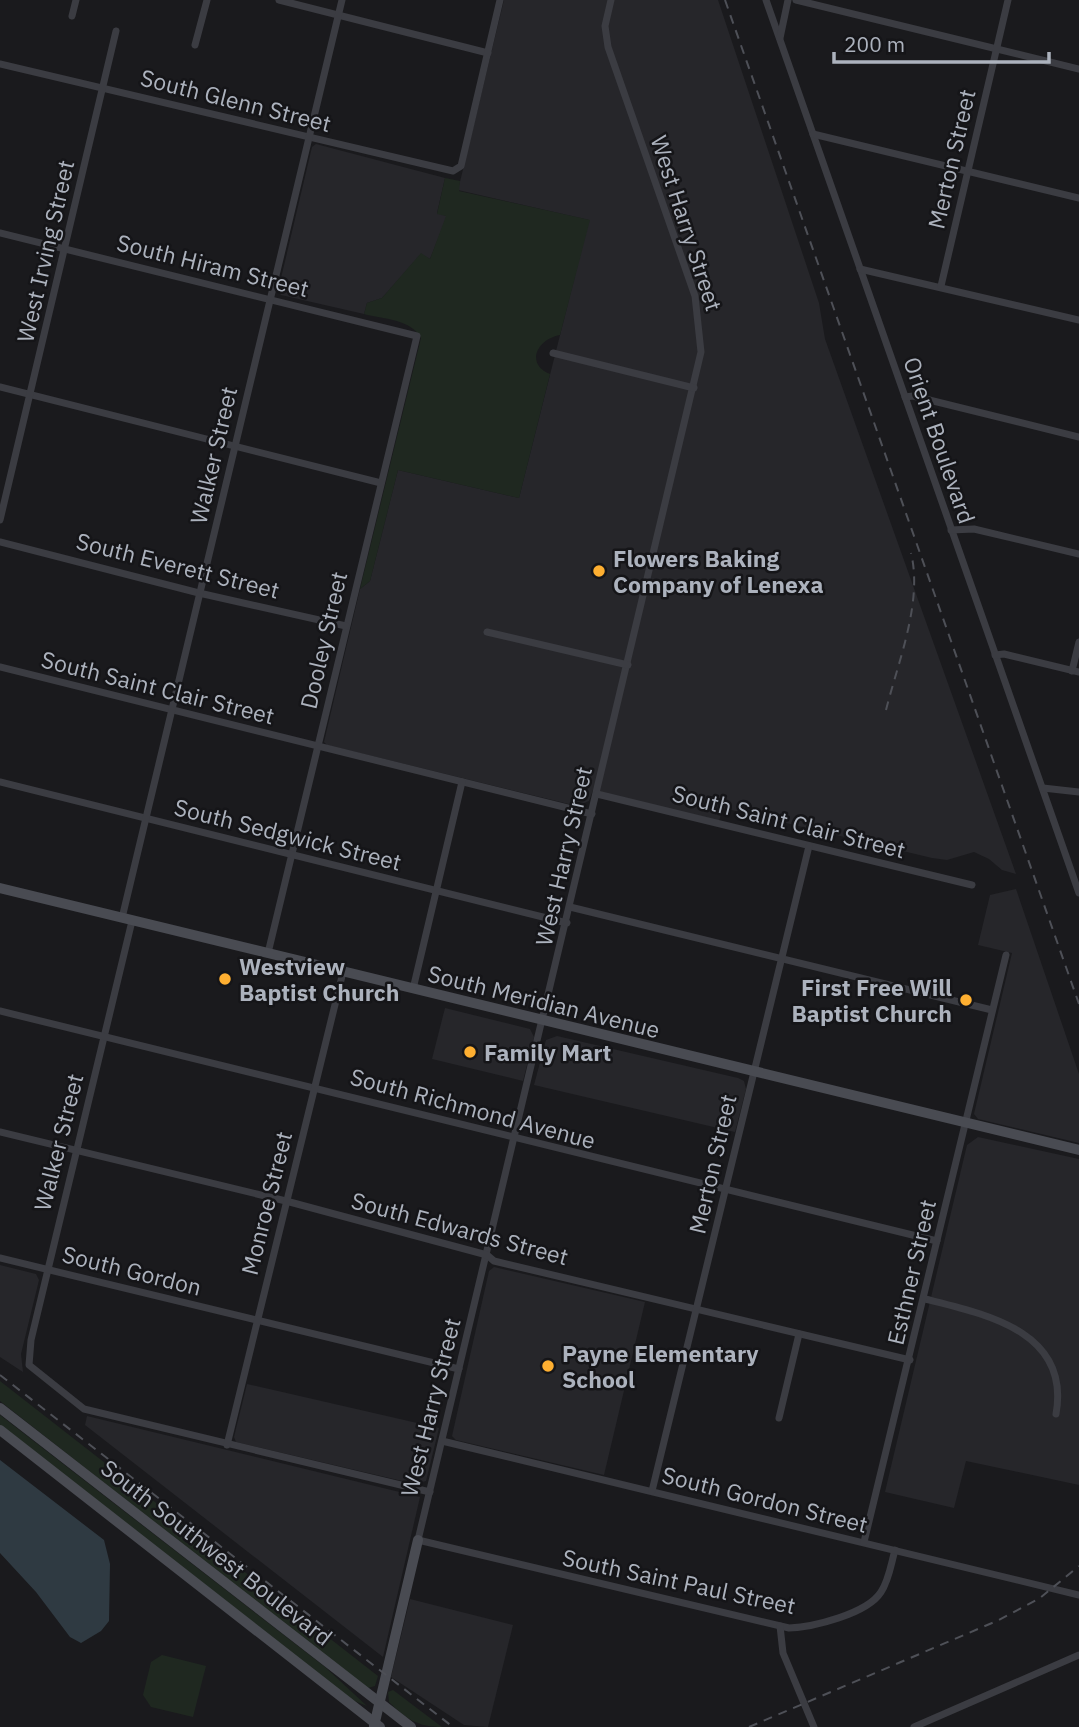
<svg xmlns="http://www.w3.org/2000/svg" width="1079" height="1727" font-family="'IBM Plex Sans',sans-serif">
	<style>
		.built { fill: #26262a }
		.green { fill: #1f2820 }
		.water { fill: #2f3a42 }
		.lines { fill: none; stroke-linecap: round; stroke-linejoin: round }
		.street { stroke: #3b3c42; stroke-width: 7 }
		.secondary { stroke: #494b52; stroke-width: 10 }
		.rail { stroke: #4e5057; stroke-width: 2; stroke-dasharray: 9 7; stroke-linecap: butt }
		.poi-dot { fill: #feaf31; stroke: #151518; stroke-width: 2.5 }
		.labels { text-anchor: middle; dominant-baseline: central; stroke-width: 5; stroke-linejoin: round; paint-order: stroke }
		.street-label { font-size: 23px; fill: #acb2bd; stroke: #151518 }
		.poi-label { font-size: 23px; font-weight: bold; fill: #acb2bd; stroke: #151518; text-anchor: start }
	</style>
	<rect width="100%" height="100%" fill="#1a1a1d"/>
	<g class="built">
		<polygon points="504,0 718,0 819,303 825,339 1016,874 1002,870 989,859 974,852 947,860 932,858 723,808 719,821 593,790 589,801 577,806 327,745 324,742 360,589 370,581 398,470 519,498 589,220 458,190"/>
		<polygon points="316,144 445,178 437,213 447,216 430,259 421,254 382,298 367,303 364,314 281,295 278,291 312,147"/>
		<polygon points="1016,889 1079,1074 1079,1143 978,1119 974,1114 1012,953 978,945 990,895"/>
		<polygon points="445,1008 530,1029 534,1037 523,1081 432,1059"/>
		<polygon points="557,1036 738,1078 744,1081 746,1089 735,1132 534,1085 546,1040"/>
		<polygon points="978,1137 1079,1159 1079,1485 966,1461 954,1508 885,1492 967,1145"/>
		<polygon points="0,1265 36,1274 39,1280 21,1354 23,1372 0,1357"/>
		<polygon points="494,1267 645,1302 604,1475 456,1440 452,1436 489,1271"/>
		<polygon points="247,1384 439,1428 426,1481 415,1484 236,1442 234,1437"/>
		<polygon points="87,1416 420,1497 383,1657 85,1425"/>
		<polygon points="410,1599 513,1625 488,1727 464,1725 391,1677"/>
	</g>
	<g class="green">
		<path d="M445 178 460 181 459 191 590 220 560 335C537 339 525 364 550 374L519 498 398 470 370 581 360 589 421 338C411 319 383 319 364 314L367 303 382 298 421 253 430 259 446 216 437 214Z"/>
		<polygon points="0,1381 378,1676 375,1686 368,1688 350,1676 0,1401"/>
		<polygon points="0,1415 325,1667 367,1706 352,1700 0,1426"/>
		<polygon points="162,1655 206,1666 193,1717 151,1707 143,1695 151,1662"/>
		<path d="M393 1690 442 1727C418 1727 406 1719 389 1702L388 1692Z"/>
	</g>
	<polygon class="water" points="0,1460 104,1540 110,1564 109,1621 101,1631 81,1643 70,1637 36,1592 0,1553"/>
	<g class="lines">
		<g class="street">
			<polyline points="279,0 488,53"/>
			<path d="M611 0 605 26 608 47 695 296 701 352 418 1540 789 1628C813 1627 867 1614 881 1592 889 1580 891 1564 895 1550"/>
			<polyline points="766,0 1079,893"/>
			<polyline points="796,0 1079,69"/>
			<polyline points="72,16 76,0"/>
			<polyline points="780,38 788,0"/>
			<polyline points="195,45 207,0"/>
			<polyline points="0,64 453,171 461,166 500,0"/>
			<polyline points="813,134 1079,198"/>
			<polyline points="0,233 417,336 268,953"/>
			<polyline points="860,269 1079,320"/>
			<polyline points="941,286 1008,0"/>
			<polyline points="553,353 694,388"/>
			<polyline points="0,387 381,483"/>
			<polyline points="905,397 913,396 1079,437"/>
			<polyline points="0,520 116,31"/>
			<polyline points="951,530 974,529 1079,554"/>
			<polyline points="0,542 199,593 346,626"/>
			<polyline points="487,632 628,665"/>
			<polyline points="995,655 1004,654 1079,672"/>
			<polyline points="0,667 592,814"/>
			<polyline points="1072,671 1079,642"/>
			<polyline points="0,782 567,923"/>
			<polyline points="1043,788 1079,792"/>
			<polyline points="597,794 972,885"/>
			<polyline points="570,907 992,1010"/>
			<polyline points="122,918 342,0"/>
			<polyline points="132,921 31,1340 29,1365 84,1409 430,1492"/>
			<polyline points="413,989 462,782"/>
			<polyline points="0,1011 937,1241"/>
			<polyline points="0,1132 286,1201 487,1255 494,1261 910,1360"/>
			<polyline points="0,1258 459,1369"/>
			<path d="M925 1299C985 1314 1071 1331 1056 1414"/>
			<polyline points="779,1418 799,1334"/>
			<polyline points="442,1441 1079,1595"/>
			<polyline points="227,1445 343,972"/>
			<polyline points="652,1491 809,846"/>
			<polyline points="864,1542 1006,955"/>
			<polyline points="780,1626 783,1653 814,1727"/>
			<polyline points="914,1727 1079,1655"/>
		</g>
		<g class="secondary">
			<polyline points="0,888 1079,1150"/>
			<polyline points="0,1408 411,1727"/>
			<polyline points="0,1430 380,1727"/>
			<polyline points="374,1726 418,1540"/>
		</g>
		<g class="rail">
			<polyline points="725,0 1079,1004"/>
			<path d="M886 710C898 662 923 602 911 553"/>
			<polyline points="0,1375 453,1727"/>
			<polyline points="749,1727 999,1620 1040,1598 1079,1566"/>
		</g>
	</g>
	<g class="poi-dot">
		<circle cx="599" cy="571" r="7"/>
		<circle cx="225" cy="979" r="7"/>
		<circle cx="966" cy="1000" r="7"/>
		<circle cx="470" cy="1052" r="7"/>
		<circle cx="548" cy="1366" r="7"/>
	</g>
	<g class="labels">
		<g class="street-label">
			<text transform="translate(236 100) rotate(14)">South Glenn Street</text>
			<text transform="translate(951 159) rotate(-77)">Merton Street</text>
			<text transform="translate(687 223) rotate(72)">West Harry Street</text>
			<text transform="translate(45 251) rotate(-77)">West Irving Street</text>
			<text transform="translate(213 265) rotate(14)">South Hiram Street</text>
			<text transform="translate(940 440) rotate(71)">Orient Boulevard</text>
			<text transform="translate(213 455) rotate(-77)">Walker Street</text>
			<text transform="translate(178 565) rotate(14)">South Everett Street</text>
			<text transform="translate(323 640) rotate(-77)">Dooley Street</text>
			<text transform="translate(158 687) rotate(14)">South Saint Clair Street</text>
			<text transform="translate(789 821) rotate(14)">South Saint Clair Street</text>
			<text transform="translate(288 834) rotate(14)">South Sedgwick Street</text>
			<text transform="translate(563 856) rotate(-77)">West Harry Street</text>
			<text transform="translate(544 1001) rotate(14)">South Meridian Avenue</text>
			<text transform="translate(473 1108) rotate(15)">South Richmond Avenue</text>
			<text transform="translate(58 1142) rotate(-76)">Walker Street</text>
			<text transform="translate(712 1164) rotate(-77)">Merton Street</text>
			<text transform="translate(266 1203) rotate(-76)">Monroe Street</text>
			<text transform="translate(460 1228) rotate(15)">South Edwards Street</text>
			<text transform="translate(132 1270) rotate(14)">South Gordon</text>
			<text transform="translate(911 1272) rotate(-77)">Esthner Street</text>
			<text transform="translate(430 1407) rotate(-76)">West Harry Street</text>
			<text transform="translate(765 1499) rotate(14)">South Gordon Street</text>
			<text transform="translate(217 1552) rotate(38)">South Southwest Boulevard</text>
			<text transform="translate(679 1581) rotate(12)">South Saint Paul Street</text>
		</g>
		<g class="poi-label">
			<text x="613" y="558">Flowers Baking<tspan x="613" dy="26">Company of Lenexa</tspan></text>
			<text x="239" y="966">Westview<tspan x="239" dy="26">Baptist Church</tspan></text>
			<text x="952" y="987" text-anchor="end">First Free Will<tspan x="952" dy="26">Baptist Church</tspan></text>
			<text x="484" y="1052">Family Mart</text>
			<text x="562" y="1353">Payne Elementary<tspan x="562" dy="26">School</tspan></text>
		</g>
	</g>
	<path d="M834 52v10h215v-10" fill="none" stroke="#acb2bd" stroke-width="3.5"/>
	<text x="844" y="52" font-size="21" fill="#acb2bd" stroke="#151518" stroke-width="5" paint-order="stroke">200 m</text>
</svg>
